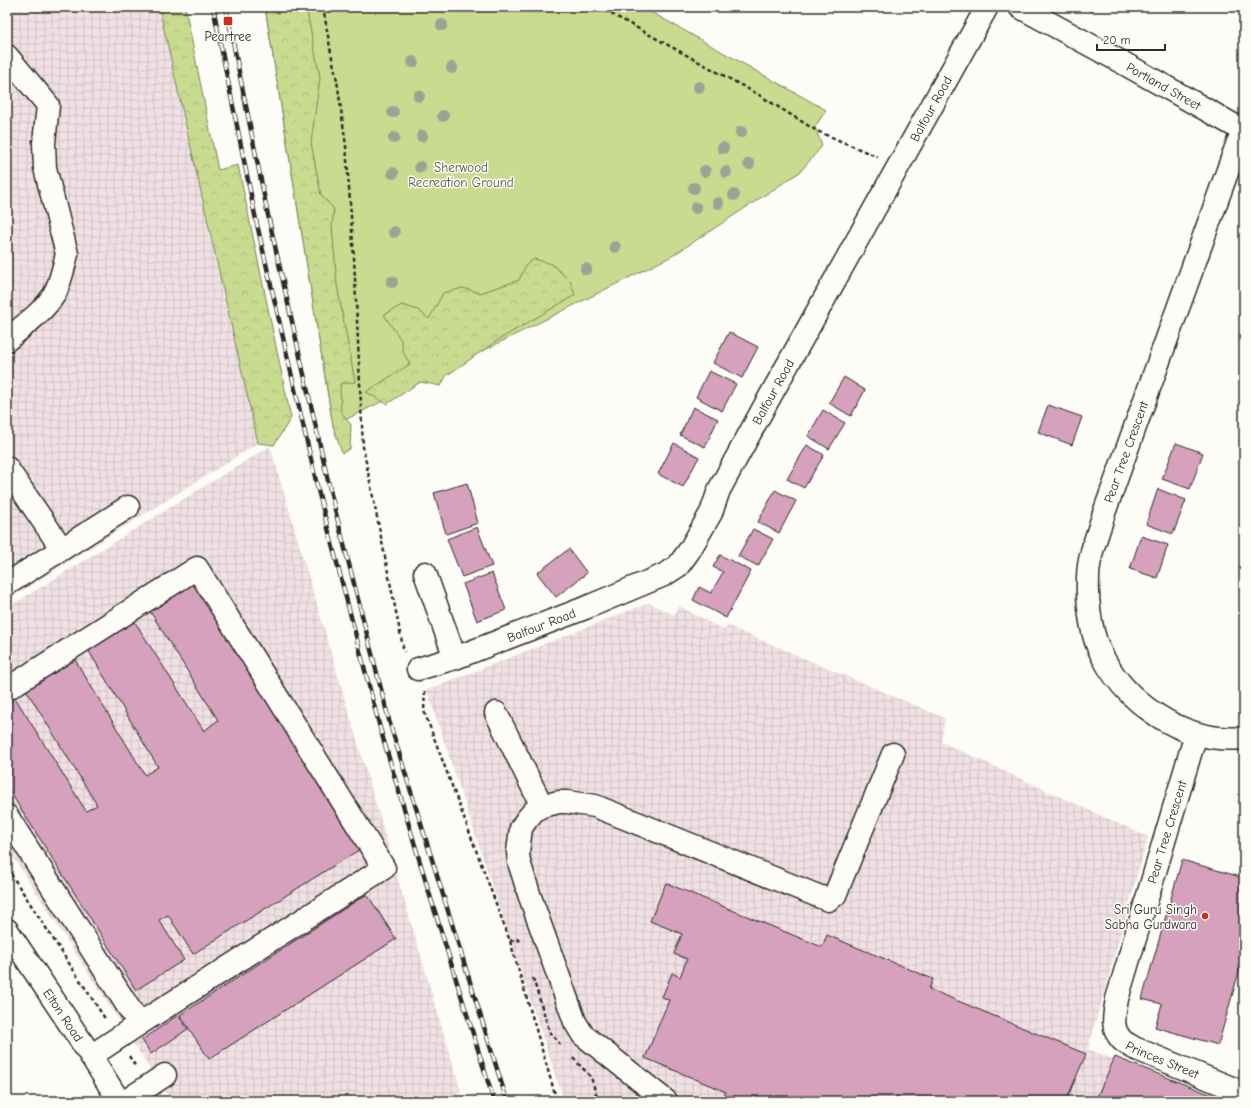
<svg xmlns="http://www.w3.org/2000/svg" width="1251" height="1108" font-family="'Comic Neue',sans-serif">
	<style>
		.industrial { fill: url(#industrial-grid) }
		.green { fill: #c8db8f; stroke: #7a835d }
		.forest { fill: url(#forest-crowns); stroke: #7a835d }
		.building { fill: #d5a1bc; stroke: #2b2b2b }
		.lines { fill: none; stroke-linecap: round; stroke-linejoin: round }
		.minor-casing { stroke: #2b2b2b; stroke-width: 25 }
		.path { stroke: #2b2b2b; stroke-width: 2.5; stroke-dasharray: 4 3; stroke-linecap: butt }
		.minor { stroke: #fdfcf7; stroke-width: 22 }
		.rail-casing { stroke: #2b2b2b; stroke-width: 4.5 }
		.rail { stroke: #fdfcf7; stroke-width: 3; stroke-dasharray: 9; stroke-linecap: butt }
		.tree { fill: #9fa195 }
		.poi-dot { fill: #c8321e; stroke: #fdfcf7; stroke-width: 1.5 }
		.labels { text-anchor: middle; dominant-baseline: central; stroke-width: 3; stroke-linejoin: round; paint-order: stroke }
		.poi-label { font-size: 13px; fill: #2b2b2b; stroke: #fdfcf7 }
		.street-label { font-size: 13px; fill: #2b2b2b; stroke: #fdfcf7 }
		.park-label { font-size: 13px; fill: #525744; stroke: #fdfcf7 }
	</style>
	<defs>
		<pattern id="industrial-grid" width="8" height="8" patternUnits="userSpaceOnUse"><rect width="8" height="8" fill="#f1e1e5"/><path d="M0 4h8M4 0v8" fill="none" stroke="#cfc1c5"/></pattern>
		<pattern id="forest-crowns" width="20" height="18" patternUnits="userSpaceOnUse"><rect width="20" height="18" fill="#c8db8f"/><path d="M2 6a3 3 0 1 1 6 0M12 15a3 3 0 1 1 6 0" fill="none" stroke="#acbc7c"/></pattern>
	</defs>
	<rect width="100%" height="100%" fill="#fdfcf7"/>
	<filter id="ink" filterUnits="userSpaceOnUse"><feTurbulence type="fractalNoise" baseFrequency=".025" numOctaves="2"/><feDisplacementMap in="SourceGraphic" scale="8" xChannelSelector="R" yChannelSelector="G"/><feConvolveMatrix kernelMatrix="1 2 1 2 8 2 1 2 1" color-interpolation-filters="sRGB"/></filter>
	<g filter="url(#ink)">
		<g class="industrial">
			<polygon points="7,7 159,7 258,443 7,600"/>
			<polygon points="270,446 461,1092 442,1101 171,1101 7,847 7,608"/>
			<polygon points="649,603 674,615 679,606 724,630 728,626 945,718 941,742 1148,837 1088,1049 1216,1101 564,1101 427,690"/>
		</g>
		<polygon class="green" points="265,7 642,7 826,110 815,127 822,146 800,172 672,256 333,426"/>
		<g class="forest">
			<polygon points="159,7 185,7 218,170 238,165 291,418 274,445 258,443"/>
			<polygon points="265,7 306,7 320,77 311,143 321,195 334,209 332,226 337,285 355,382 340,384 341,412 351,425 350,449 342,453 333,426"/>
			<polygon points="534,259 552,264 570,281 575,295 498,340 446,376 441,386 420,382 387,404 366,392 410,364 403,352 401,340 384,315 402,305 418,310 429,319 443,293 463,288 480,293 519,280 526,265"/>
		</g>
		<g class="building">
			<polygon points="1085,7 1096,7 1092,12"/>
			<polygon points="729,332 758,347 742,378 713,363"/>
			<polygon points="709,371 736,384 722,411 696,397"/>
			<polygon points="844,377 865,390 851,416 829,403"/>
			<polygon points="1048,405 1082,417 1072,445 1038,432"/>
			<polygon points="693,407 718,419 705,447 680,435"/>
			<polygon points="823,410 845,423 829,449 808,436"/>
			<polygon points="674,443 699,457 683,487 658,474"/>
			<polygon points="1176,443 1203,453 1190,489 1162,479"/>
			<polygon points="807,445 824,455 804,488 787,479"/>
			<polygon points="467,483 478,523 446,534 434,493"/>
			<polygon points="1158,489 1186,500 1173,534 1146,524"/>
			<polygon points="775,490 796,501 779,533 758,522"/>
			<polygon points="477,527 492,566 462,577 447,539"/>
			<polygon points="753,529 773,539 758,566 738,556"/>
			<polygon points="1141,536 1168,545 1157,578 1130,569"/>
			<polygon points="569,549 587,573 556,597 537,573"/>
			<polygon points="720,555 751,571 726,618 693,600 699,587 711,593 723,572 713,567"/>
			<polygon points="492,573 506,610 477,621 463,584"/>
			<polygon points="195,578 365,846 193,954 168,915 159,920 184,960 136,990 7,787 7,697 12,693 86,811 97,805 25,688 74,658 145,775 158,767 87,648 133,619 204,731 218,720 148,608"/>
			<polygon points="1182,860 1244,878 1244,954 1218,1045 1155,1027 1162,1004 1142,999"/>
			<polygon points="666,883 822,947 827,935 933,979 929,989 1086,1054 1066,1101 725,1101 722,1100 726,1092 645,1058 669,1000 662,997 672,973 680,977 687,959 674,954 682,934 650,921"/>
			<polygon points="367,894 396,939 209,1059 180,1015"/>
			<polygon points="178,1015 188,1029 151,1054 142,1040"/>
			<polygon points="1115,1057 1227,1101 1095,1101"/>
		</g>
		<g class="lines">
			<defs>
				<g id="minor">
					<path id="s1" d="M1020 7 1125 64 1244 131"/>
					<path d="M7 56 48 105 44 143 45 168 67 254C64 266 60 284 54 295 42 313 23 326 7 340"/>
					<path d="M1244 136 1238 142 1104 513C1098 534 1088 556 1088 578 1087 599 1090 628 1098 647 1122 702 1183 744 1244 738"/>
					<polyline points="7,468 62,549"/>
					<polyline points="425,573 455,658"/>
					<polyline points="7,584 128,507"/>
					<path id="s2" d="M418 669 455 658 585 608 664 575 678 566 689 551 711 513 719 490 763 409 987 7"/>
					<polyline points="7,689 197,568 384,868 139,1024 91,1056"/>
					<polyline points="496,713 542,806"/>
					<path id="s3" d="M1196 734 1117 999C1115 1013 1110 1027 1121 1039 1124 1043 1130 1045 1134 1048L1244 1093"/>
					<polyline points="7,816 139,1024"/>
					<path id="s4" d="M7 930 91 1056 119 1101"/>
					<polyline points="126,1101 165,1075"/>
					<polyline points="666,1101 583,1035 575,1022 529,894 519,862 518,852 521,828 527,819 534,811 542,806 559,802 567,802 595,806 828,900 835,895 893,754"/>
				</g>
			</defs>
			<use href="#minor" class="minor-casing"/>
			<g class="path">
				<polyline points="323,7 331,53 337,80 346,146 354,258 363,447 404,652"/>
				<polyline points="599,7 759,95 817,131 878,157"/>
				<polyline points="425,691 424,711 510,941 557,1101 556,1101"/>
				<polyline points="7,868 106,1020"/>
				<polyline points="510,941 517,939 522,943"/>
				<polyline points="533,978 550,1033 560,1044"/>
				<polyline points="129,1056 136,1067"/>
				<polyline points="573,1058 591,1077 598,1101"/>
			</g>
			<use href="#minor" class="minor"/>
			<defs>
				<g id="rail">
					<polyline points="213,7 256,220 319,494 380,728 431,899 494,1101"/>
					<polyline points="226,7 268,215 331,494 390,724 507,1101"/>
				</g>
			</defs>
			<use href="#rail" class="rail-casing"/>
			<use href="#rail" class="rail"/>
		</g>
		<g class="tree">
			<circle cx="442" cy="25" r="6"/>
			<circle cx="413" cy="62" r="6"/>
			<circle cx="452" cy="68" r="6"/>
			<circle cx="699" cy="87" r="6"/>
			<circle cx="419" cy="96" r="6"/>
			<circle cx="393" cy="112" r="6"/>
			<circle cx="443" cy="116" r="6"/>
			<circle cx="741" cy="132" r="6"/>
			<circle cx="422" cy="136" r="6"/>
			<circle cx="394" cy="138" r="6"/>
			<circle cx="723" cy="148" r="6"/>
			<circle cx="749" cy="164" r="6"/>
			<circle cx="420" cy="167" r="6"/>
			<circle cx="705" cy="171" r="6"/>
			<circle cx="726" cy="172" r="6"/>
			<circle cx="393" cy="173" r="6"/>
			<circle cx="694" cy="188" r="6"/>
			<circle cx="734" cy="195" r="6"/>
			<circle cx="718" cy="203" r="6"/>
			<circle cx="696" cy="208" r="6"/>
			<circle cx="394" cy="232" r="6"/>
			<circle cx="615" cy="247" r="6"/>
			<circle cx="586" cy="269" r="6"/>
			<circle cx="392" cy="282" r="6"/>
		</g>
	</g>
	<g class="poi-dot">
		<rect x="223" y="16" width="10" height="10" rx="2"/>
		<circle cx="1205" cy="916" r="4"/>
	</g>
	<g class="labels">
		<g class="poi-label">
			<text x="228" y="36">Peartree</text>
			<text x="1197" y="909" text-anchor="end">Sri Guru Singh<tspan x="1197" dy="15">Sabha Gurdwara</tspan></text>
		</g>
		<g class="street-label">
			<text stroke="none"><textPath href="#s1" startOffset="164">Portland Street</textPath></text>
			<text stroke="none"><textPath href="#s2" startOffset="803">Balfour Road</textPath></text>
			<text stroke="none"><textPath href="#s2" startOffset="479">Balfour Road</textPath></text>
			<text transform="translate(1126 452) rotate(-70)">Pear Tree Crescent</text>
			<text stroke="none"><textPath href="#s2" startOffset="131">Balfour Road</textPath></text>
			<text transform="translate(1167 832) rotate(-73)">Pear Tree Crescent</text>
			<text stroke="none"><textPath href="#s4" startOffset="102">Elton Road</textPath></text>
			<text stroke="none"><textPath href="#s3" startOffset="365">Princes Street</textPath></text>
		</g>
		<g class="park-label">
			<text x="461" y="167">Sherwood<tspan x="461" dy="15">Recreation Ground</tspan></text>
		</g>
	</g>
	<rect width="1251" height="1108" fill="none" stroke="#fdfcf7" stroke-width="24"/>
	<rect x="12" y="12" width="1227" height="1084" fill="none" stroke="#2b2b2b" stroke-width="1.5" filter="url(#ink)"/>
	<path d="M1097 44v6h68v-6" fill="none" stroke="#2b2b2b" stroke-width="2"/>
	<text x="1103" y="44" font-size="12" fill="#2b2b2b" stroke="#fdfcf7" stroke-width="3" paint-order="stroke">20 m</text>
</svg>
